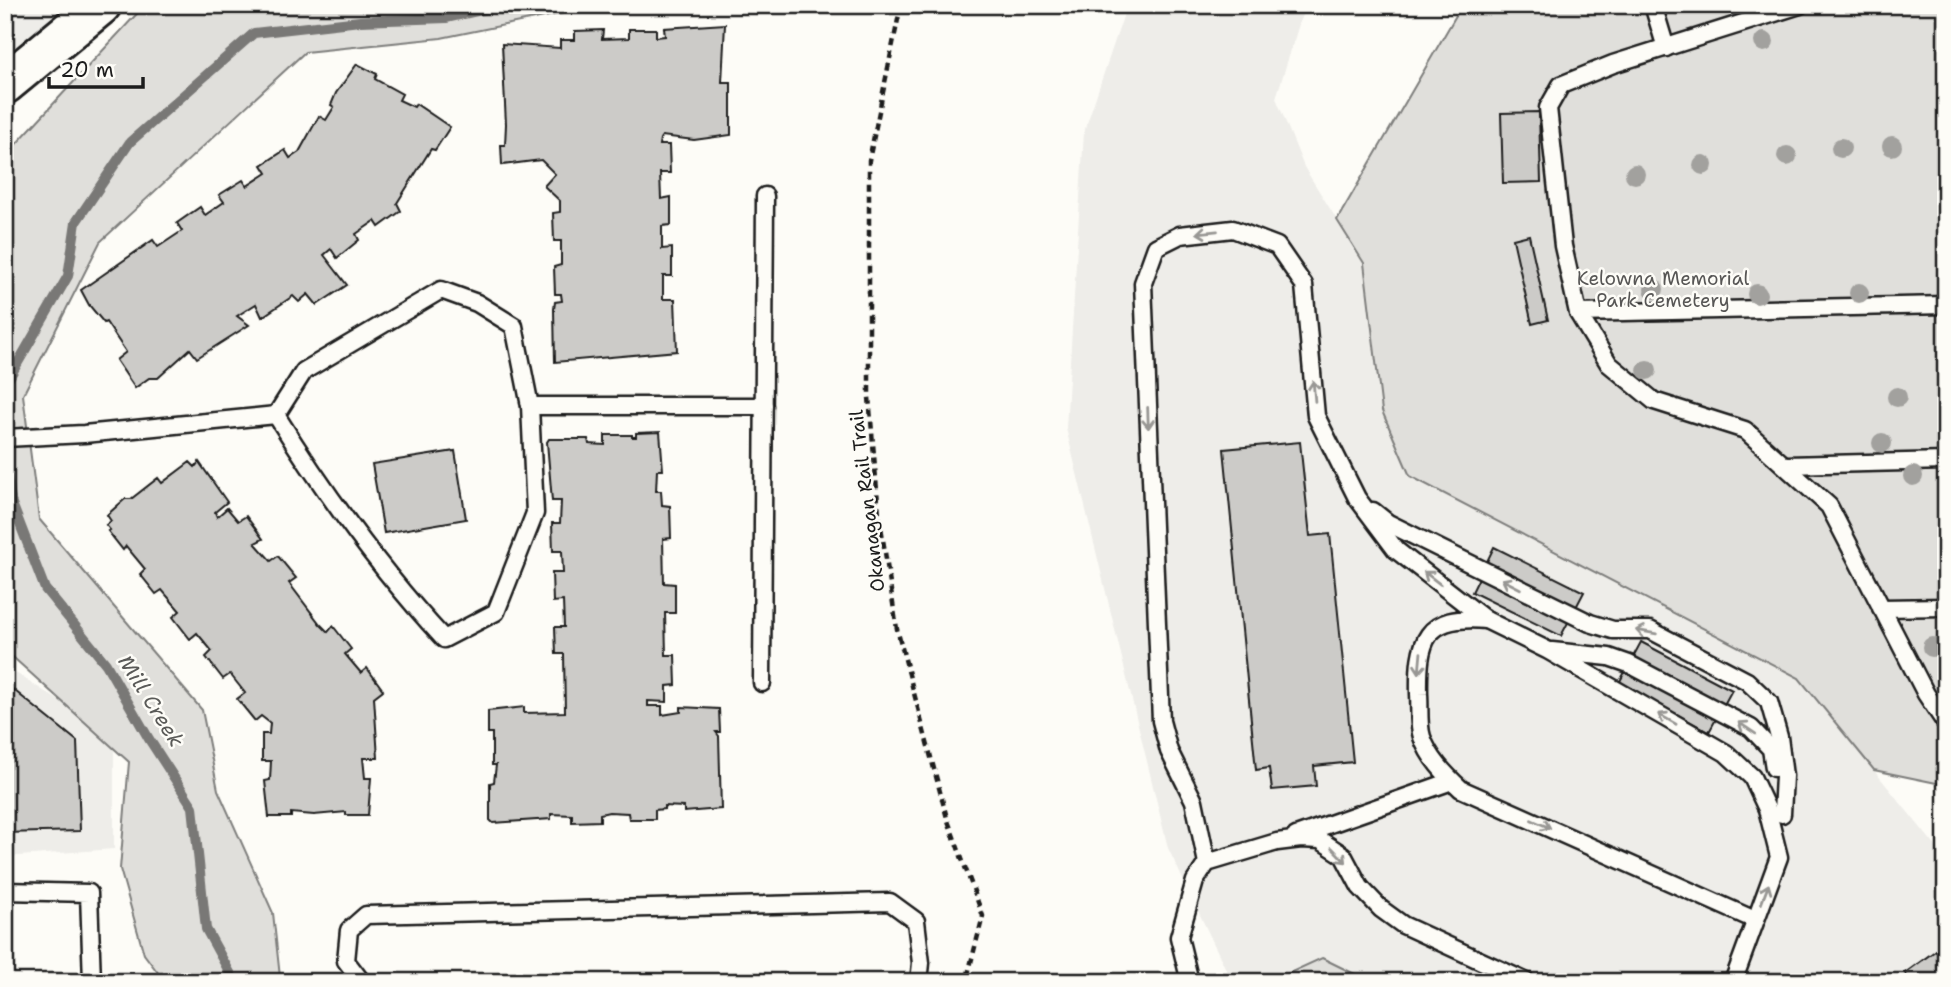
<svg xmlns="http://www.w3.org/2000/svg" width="1951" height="987" font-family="'Shantell Sans',sans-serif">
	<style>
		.built { fill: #eeede9 }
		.green { fill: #e0dfdb; stroke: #7e7e7c; stroke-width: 2 }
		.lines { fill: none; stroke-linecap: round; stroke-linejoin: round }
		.stream { stroke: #797876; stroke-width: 10 }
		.building { fill: #cccbc8; stroke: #1c1c1c; stroke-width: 2 }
		.lane-casing { stroke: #1c1c1c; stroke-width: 21 }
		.secondary-casing { stroke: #1c1c1c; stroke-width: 44 }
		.path { stroke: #1c1c1c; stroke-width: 4.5; stroke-dasharray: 7 5; stroke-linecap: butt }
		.lane { stroke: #fdfcf7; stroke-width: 16 }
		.secondary { stroke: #fdfcf7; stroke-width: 38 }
		.tree { fill: #a2a19e }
		.oneway { stroke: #989794 }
		.labels { text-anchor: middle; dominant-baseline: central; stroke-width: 5; stroke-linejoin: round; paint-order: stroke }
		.park-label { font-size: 19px; fill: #575655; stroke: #fdfcf7 }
		.street-label { font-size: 19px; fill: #1c1c1c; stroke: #fdfcf7 }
		.water-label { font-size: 21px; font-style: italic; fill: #5a5a58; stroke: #fdfcf7 }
	</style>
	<rect width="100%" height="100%" fill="#fdfcf7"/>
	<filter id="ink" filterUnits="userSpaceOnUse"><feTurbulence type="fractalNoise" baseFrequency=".0143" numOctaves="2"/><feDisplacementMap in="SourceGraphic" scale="14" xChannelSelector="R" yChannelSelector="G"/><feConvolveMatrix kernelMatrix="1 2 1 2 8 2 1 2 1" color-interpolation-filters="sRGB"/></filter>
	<g filter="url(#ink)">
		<g class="built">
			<polygon points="5,5 124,5 93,40 5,103"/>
			<polygon points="1127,5 1305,5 1276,98 1304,167 1364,263 1382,411 1410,476 1799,678 1946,859 1946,982 1371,982 1322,958 1286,976 1288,982 1232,982 1168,848 1066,428 1084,132"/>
			<polygon points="5,666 114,736 114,849 5,857"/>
		</g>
		<g class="green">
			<polygon points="145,5 603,5 441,38 305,52 100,242 23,395 39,519 202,710 218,790 273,913 280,977 289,982 165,982 144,954 120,869 129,762 5,650 5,156"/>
			<polygon points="1462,5 1946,5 1946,785 1874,770 1799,678 1410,476 1382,411 1364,263 1337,220"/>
			<polygon points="1322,958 1371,982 1288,982 1285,975"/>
		</g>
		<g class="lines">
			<g class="stream">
				<polyline points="5,385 68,276 76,222 130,142 254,33 360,21 447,18 504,5"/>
				<polyline points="5,453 11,501 45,589 106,664 149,739 193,807 206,929 235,982"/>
			</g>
		</g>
		<g class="building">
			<polygon points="725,24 722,82 731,82 731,135 694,140 662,136 660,139 659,145 669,145 670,173 660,173 661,199 671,197 671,225 662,226 662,249 672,248 672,276 663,276 663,299 675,299 677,351 555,362 554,309 555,302 562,301 561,294 555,294 554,267 561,265 561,241 554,241 553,213 560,212 560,201 544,186 555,174 541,160 502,165 501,145 505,145 506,124 502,44 560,48 560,40 575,40 575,31 603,30 602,39 629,38 629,29 656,29 656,37 665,36 664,28"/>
			<polygon points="357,64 377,74 375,79 402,94 399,100 414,107 416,104 450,127 435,150 431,149 397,203 401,211 379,227 375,221 356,234 359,240 337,258 331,249 324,255 347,285 317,305 308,294 299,302 293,296 262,317 256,304 237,316 249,325 197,358 190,349 158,378 149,378 135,388 116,360 126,352 106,322 104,323 89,305 81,290 153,240 158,247 182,231 177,223 200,207 205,215 224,202 219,195 243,180 247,186 267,173 262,165 285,150 290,158 299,152 319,116 326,120 334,107 331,105 336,93"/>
			<polygon points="1539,112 1541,182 1503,183 1501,113"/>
			<polygon points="1529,235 1548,320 1532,324 1513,239"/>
			<polygon points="660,432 663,470 657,470 656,491 661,491 662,505 670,506 671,538 663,539 664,583 675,584 675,613 665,613 666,655 675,655 676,685 667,686 667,702 648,701 648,706 662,706 662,715 681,712 681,707 719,709 720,732 716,732 719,736 721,809 684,812 684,807 664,806 664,809 655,810 655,819 629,819 628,813 609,812 600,814 600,821 572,822 572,815 551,814 551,819 493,823 490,820 490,783 494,782 496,765 492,765 492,733 488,733 488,711 524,707 524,713 565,712 564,654 556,654 555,627 564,627 563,601 553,602 552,573 563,573 562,551 553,551 552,523 560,523 561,501 552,501 547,442 549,439 588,439 589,444 605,445 605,435 632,435 632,437 636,437 636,433"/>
			<polygon points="1300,442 1310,536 1330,534 1353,762 1314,766 1316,786 1272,790 1269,768 1256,770 1224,449"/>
			<polygon points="455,451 466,519 384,533 372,464"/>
			<polygon points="190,462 195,467 199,462 227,502 215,512 217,517 227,508 238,521 246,516 263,539 255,543 271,561 278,556 296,578 289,583 320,624 328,632 333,626 351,649 345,654 361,673 367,668 383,690 374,697 378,758 363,758 365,778 371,778 368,815 346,815 346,812 314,815 291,813 291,817 269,817 265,781 270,780 271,761 262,761 262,734 269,734 270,723 261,716 255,721 237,699 245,693 230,674 223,679 206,657 212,651 197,633 190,639 173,617 180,611 162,590 156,594 140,574 145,569 126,546 123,550 108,531 110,530 106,525 111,521 107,515 125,499 131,499 158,478 162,483"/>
			<polygon points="1494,547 1584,592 1561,636 1472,592"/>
			<polygon points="1641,642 1732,690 1709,732 1619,683"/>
			<polygon points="5,683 77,741 80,831 5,833"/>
			<polygon points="1946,943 1946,982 1911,982 1905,973"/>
		</g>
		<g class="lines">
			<defs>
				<g id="lane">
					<polyline points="1653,5 1666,48"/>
					<polyline points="1800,5 1613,64 1561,85 1548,108 1563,246 1578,313 1609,364 1654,401 1745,430 1829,506 1926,694 1946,724"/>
					<path d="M441 290 477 303 514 326 530 406 535 513 496 612 444 639C380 570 326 495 276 415L304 371Z"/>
					<polyline points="1578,313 1946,305"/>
					<polyline points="530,406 764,406"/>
					<polyline points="5,438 84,434 276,415"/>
					<polyline points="1787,465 1946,461"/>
					<polyline points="1373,511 1388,523 1590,623 1613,630 1650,630 1747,681 1769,702 1779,737 1784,776 1782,814"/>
					<polyline points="1881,608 1946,607"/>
					<path d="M1486 620C1424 614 1418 641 1419 694 1420 707 1418 725 1422 737 1429 758 1445 774 1461 789L1755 920"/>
					<polyline points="1552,651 1609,657 1629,664 1751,728 1771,749 1774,768"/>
					<polyline points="762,683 765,196"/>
					<polyline points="1296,836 1452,781"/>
					<polyline points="1207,863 1194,801 1169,751 1161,721 1143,283 1156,247 1180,235 1233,229 1277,246 1304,285 1316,416 1357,498 1396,550 1486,620 1547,650 1726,753 1752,777 1767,809 1779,857 1733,982"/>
					<polyline points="5,891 89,893 92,982"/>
					<polyline points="362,982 346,961 349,930 366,915 890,902 916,921 921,963 919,982"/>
					<polyline points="1190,982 1179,937 1195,881 1207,863 1277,842 1301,839 1320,840 1343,855 1360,887 1381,909 1403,925 1527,982"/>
				</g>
				<polyline id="secondary" points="5,84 101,5"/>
			</defs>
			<use href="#lane" class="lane-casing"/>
			<use href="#secondary" class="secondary-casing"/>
			<polyline class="path" points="901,5 869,160 869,397 879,514 897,629 947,818 983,916 966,982"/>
			<use href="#lane" class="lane"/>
			<use href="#secondary" class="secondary"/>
		</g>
		<g class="tree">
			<circle cx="1764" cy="42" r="10"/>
			<circle cx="1892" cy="146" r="10"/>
			<circle cx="1841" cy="148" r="10"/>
			<circle cx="1787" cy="156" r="10"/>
			<circle cx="1703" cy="165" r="10"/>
			<circle cx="1635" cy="174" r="10"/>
			<circle cx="1654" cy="289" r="10"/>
			<circle cx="1859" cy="293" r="10"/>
			<circle cx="1757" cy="294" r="10"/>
			<circle cx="1647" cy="370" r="10"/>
			<circle cx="1897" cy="397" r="10"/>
			<circle cx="1882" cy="443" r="10"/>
			<circle cx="1913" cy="476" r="10"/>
			<circle cx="1932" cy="647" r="10"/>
		</g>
		<defs><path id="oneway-shaft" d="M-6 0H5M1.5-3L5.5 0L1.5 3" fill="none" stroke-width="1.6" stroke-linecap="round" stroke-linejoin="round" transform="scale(1.75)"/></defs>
		<g class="oneway">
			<use href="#oneway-shaft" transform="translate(1207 232) rotate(174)"/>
			<use href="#oneway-shaft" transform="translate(1314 391) rotate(-95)"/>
			<use href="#oneway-shaft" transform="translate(1148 418) rotate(88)"/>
			<use href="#oneway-shaft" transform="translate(1432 578) rotate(-142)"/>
			<use href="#oneway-shaft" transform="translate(1511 584) rotate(-153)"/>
			<use href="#oneway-shaft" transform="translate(1646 632) rotate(-170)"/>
			<use href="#oneway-shaft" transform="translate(1420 663) rotate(95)"/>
			<use href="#oneway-shaft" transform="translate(1667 719) rotate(-150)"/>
			<use href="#oneway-shaft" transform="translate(1747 728) rotate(-146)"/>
			<use href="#oneway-shaft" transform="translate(1541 824) rotate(24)"/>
			<use href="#oneway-shaft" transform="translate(1339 855) rotate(46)"/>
			<use href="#oneway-shaft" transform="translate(1765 894) rotate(-69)"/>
		</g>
	</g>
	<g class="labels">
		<g class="park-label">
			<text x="1663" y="278">Kelowna Memorial<tspan x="1663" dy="22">Park Cemetery</tspan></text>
		</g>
		<g class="street-label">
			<text transform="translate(867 501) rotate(-97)">Okanagan Rail Trail</text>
		</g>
		<g class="water-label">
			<text transform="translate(151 701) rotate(58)">Mill Creek</text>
		</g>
	</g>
	<rect width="1951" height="987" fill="none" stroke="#fdfcf7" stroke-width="28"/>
	<rect x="14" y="14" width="1923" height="959" fill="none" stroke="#1c1c1c" stroke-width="2.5" filter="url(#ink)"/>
	<path d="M49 77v10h94v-10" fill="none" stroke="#1c1c1c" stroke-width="3.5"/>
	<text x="60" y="77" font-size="21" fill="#1c1c1c" stroke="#fdfcf7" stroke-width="5" paint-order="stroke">20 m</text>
</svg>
